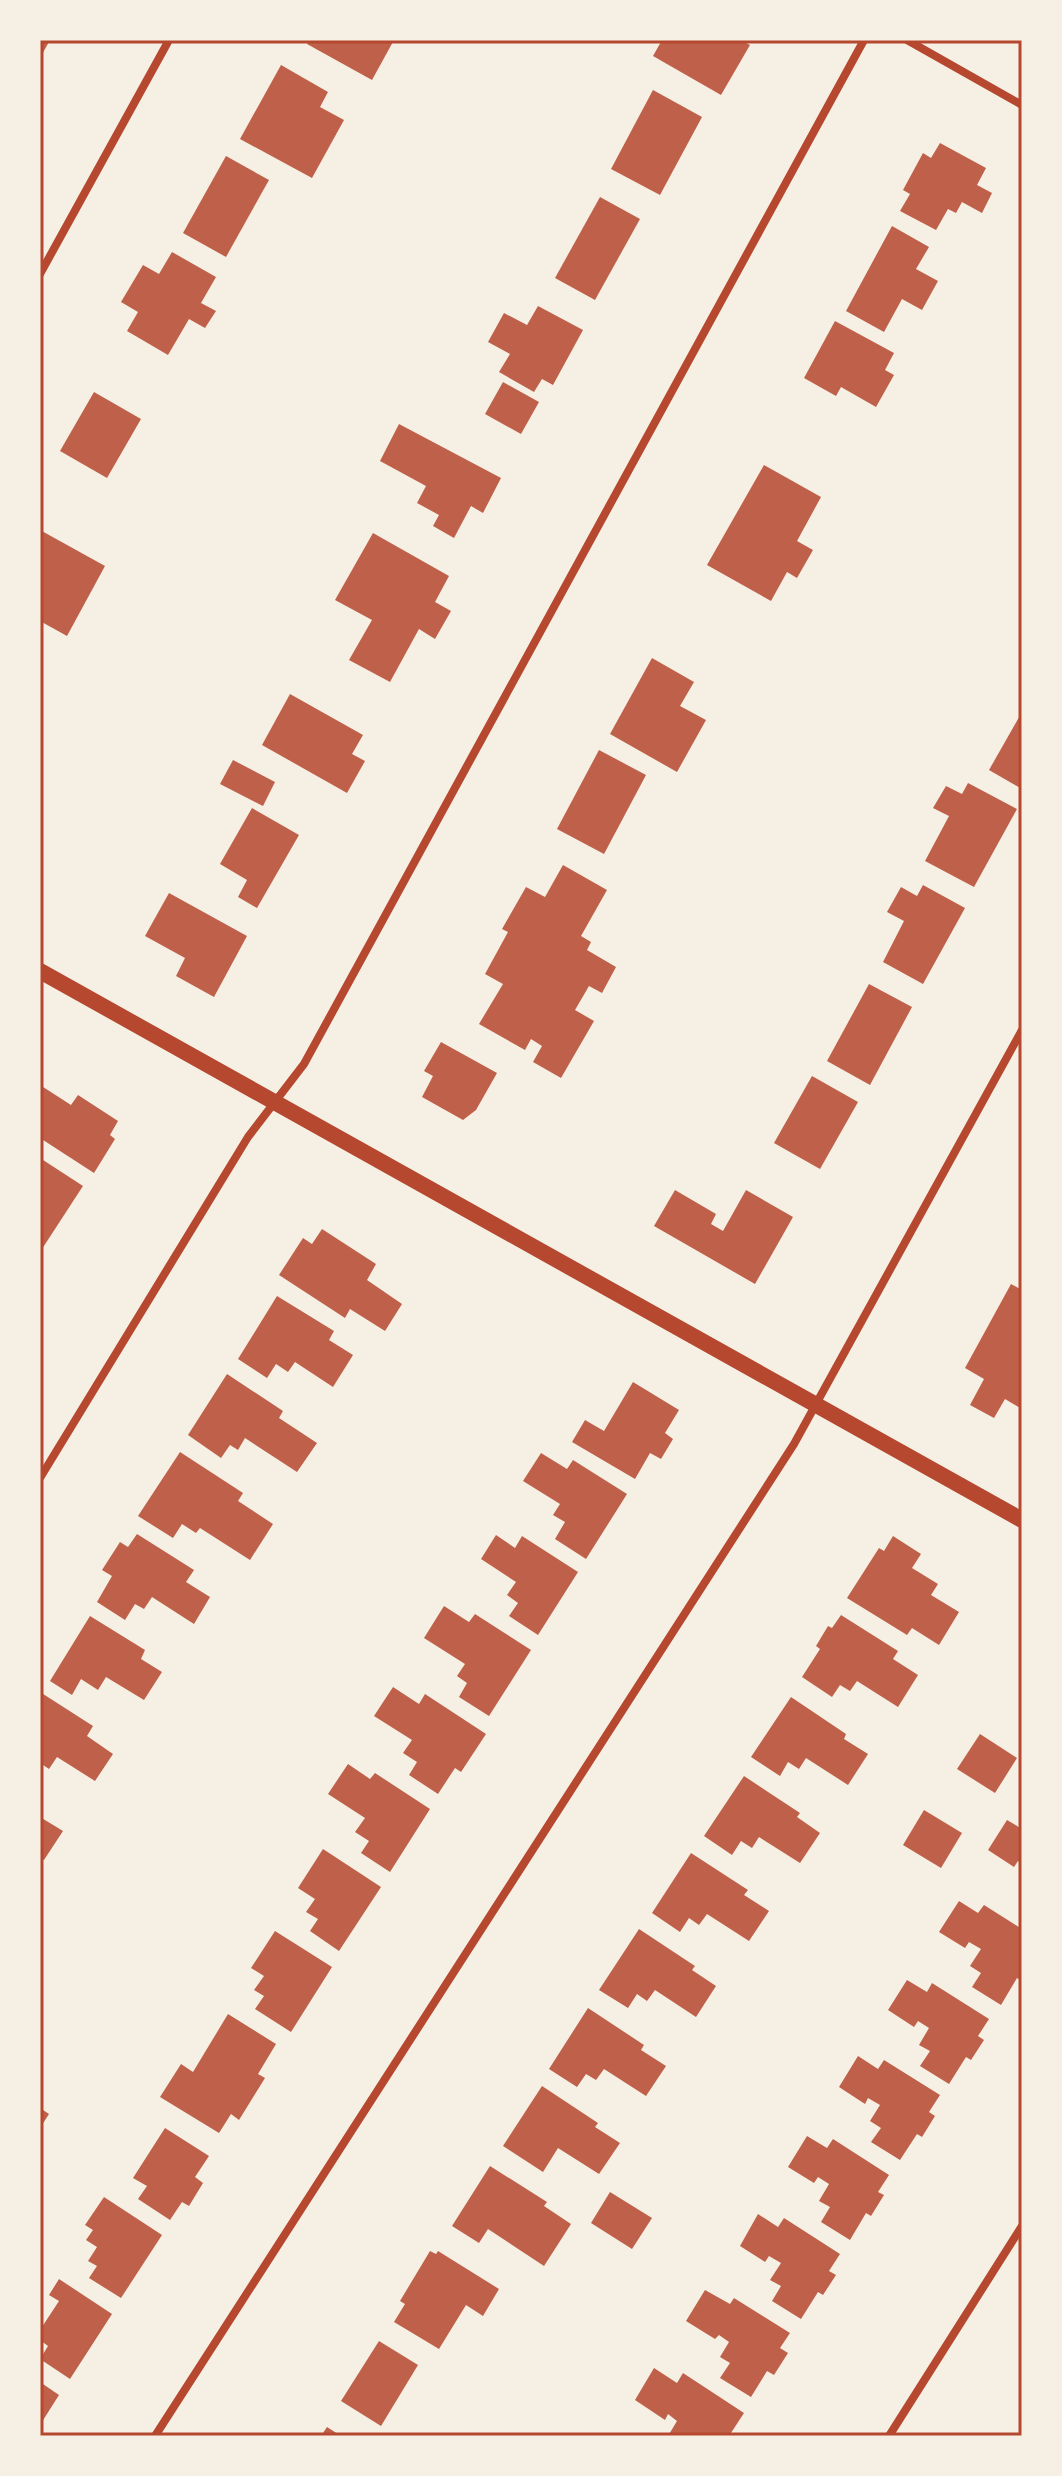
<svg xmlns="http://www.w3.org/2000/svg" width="1062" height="2476" font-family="'Roboto Condensed',sans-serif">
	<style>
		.building { fill: #bf614a }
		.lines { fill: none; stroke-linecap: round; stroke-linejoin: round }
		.minor { stroke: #b5482f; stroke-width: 8 }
		.secondary { stroke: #b5482f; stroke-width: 16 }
		.neatline { fill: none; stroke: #b5482f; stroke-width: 3 }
	</style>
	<rect width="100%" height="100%" fill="#f6efe4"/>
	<g class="building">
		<polygon points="40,40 50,40 40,58"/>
		<polygon points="309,40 394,40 372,80 307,44"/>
		<polygon points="662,40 740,40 750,45 721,95 653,56"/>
		<polygon points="281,65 328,92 320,107 344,120 312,178 240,139"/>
		<polygon points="653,90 702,117 660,195 611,169"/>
		<polygon points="940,143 986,168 977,185 992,193 982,213 962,202 956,213 948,209 936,230 900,211 910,194 903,190 923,153 931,158"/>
		<polygon points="226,156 269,180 226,257 183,233"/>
		<polygon points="600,197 640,219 595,300 555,278"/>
		<polygon points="892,226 929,247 916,269 938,281 922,310 902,299 884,332 846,311"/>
		<polygon points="172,252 216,277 201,303 216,311 205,328 189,319 168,355 127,331 138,312 121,302 143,265 159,274"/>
		<polygon points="538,306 583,330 553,385 542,379 534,392 499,372 510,354 488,342 504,313 527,325"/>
		<polygon points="835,321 894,353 885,370 894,375 876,407 841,387 836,396 804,378"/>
		<polygon points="503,382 539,402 521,434 485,414"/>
		<polygon points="94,392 141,419 107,478 60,451"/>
		<polygon points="399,424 501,478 483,513 471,506 454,538 433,526 439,515 417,503 426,486 380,461"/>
		<polygon points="764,465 821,497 797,541 813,550 797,578 787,572 771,601 707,565"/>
		<polygon points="40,530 105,566 67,636 40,621"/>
		<polygon points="373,533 449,576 435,602 451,611 435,639 419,629 390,682 349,660 372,620 335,600"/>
		<polygon points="652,658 694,682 680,706 706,720 677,772 610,734"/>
		<polygon points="290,694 363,735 352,754 365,761 347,793 262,745"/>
		<polygon points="1022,712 1022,789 989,770"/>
		<polygon points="599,750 646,775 604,854 557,829"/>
		<polygon points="233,760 275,782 263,806 220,784"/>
		<polygon points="968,783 1017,809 974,887 925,861 949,816 933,808 946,786 962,794"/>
		<polygon points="252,808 299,835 257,908 238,897 247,880 220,864"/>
		<polygon points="563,865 607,890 581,936 591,942 587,950 616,967 602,993 589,986 575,1010 594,1021 561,1078 533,1062 542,1046 531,1039 525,1050 479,1024 503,984 485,974 508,932 502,929 526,887 545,897"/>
		<polygon points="923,885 965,908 923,984 883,962 904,921 887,912 901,887 917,896"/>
		<polygon points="169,893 247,936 214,997 176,976 185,958 145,936"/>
		<polygon points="869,984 912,1007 870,1085 827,1061"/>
		<polygon points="441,1042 497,1073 476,1110 463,1120 422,1097 433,1076 424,1071"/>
		<polygon points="812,1076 858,1102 820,1169 774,1143"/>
		<polygon points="40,1085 71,1105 78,1095 118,1121 110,1135 115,1139 94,1173 40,1138"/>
		<polygon points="40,1158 83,1186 40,1252"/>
		<polygon points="675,1190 716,1214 711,1224 723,1231 746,1190 793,1217 755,1284 654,1226"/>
		<polygon points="322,1229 376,1264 367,1280 402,1304 385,1331 350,1309 345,1318 279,1275 303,1238 312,1244"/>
		<polygon points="1011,1284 1022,1290 1022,1409 1005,1399 994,1418 970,1405 984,1379 965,1368"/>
		<polygon points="277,1296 334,1331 329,1340 353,1355 333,1387 295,1362 288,1372 276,1364 267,1378 238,1359"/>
		<polygon points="227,1374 283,1411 279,1418 317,1443 297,1472 245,1438 238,1450 230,1445 221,1458 188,1435"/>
		<polygon points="633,1382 679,1410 665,1433 673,1439 661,1459 650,1453 635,1479 572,1442 585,1420 604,1431"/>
		<polygon points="180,1452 243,1493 238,1501 273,1524 250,1560 200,1528 196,1533 182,1524 173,1538 138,1516"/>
		<polygon points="541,1453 567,1469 573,1460 627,1494 586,1559 555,1539 565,1522 553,1515 560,1504 523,1481"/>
		<polygon points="137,1534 194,1570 186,1582 210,1597 194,1624 152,1597 144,1609 135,1604 125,1620 97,1602 112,1576 102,1570 120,1542 128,1547"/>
		<polygon points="496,1535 515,1548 522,1536 578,1572 538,1635 509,1616 518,1603 507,1595 516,1582 481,1559"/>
		<polygon points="893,1536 921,1554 912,1568 938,1584 931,1595 959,1612 939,1645 912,1628 907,1635 847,1598 879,1548 884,1551"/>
		<polygon points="444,1606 469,1622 475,1614 531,1650 489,1716 459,1697 467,1683 457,1676 465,1664 424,1638"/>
		<polygon points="841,1615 898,1651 893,1659 918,1675 898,1707 857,1681 850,1691 840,1685 832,1697 802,1677 820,1649 816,1646 828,1626 832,1628"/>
		<polygon points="90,1616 145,1650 141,1659 162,1672 144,1700 106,1677 98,1690 81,1679 72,1695 50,1681"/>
		<polygon points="393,1687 419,1704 425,1694 486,1734 461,1772 455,1768 438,1794 409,1775 417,1762 403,1753 412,1740 374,1716"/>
		<polygon points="40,1692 93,1726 87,1736 113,1754 95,1781 57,1757 49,1769 40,1763"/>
		<polygon points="791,1697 846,1734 844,1739 868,1754 848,1785 806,1758 799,1769 788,1762 780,1776 751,1757"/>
		<polygon points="980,1734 1017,1758 995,1793 957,1769"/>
		<polygon points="348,1764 370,1779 375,1773 430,1809 390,1872 361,1853 369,1841 355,1832 365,1818 328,1794"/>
		<polygon points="744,1776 800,1813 797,1817 820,1833 800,1863 759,1837 752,1848 741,1841 732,1855 704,1836"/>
		<polygon points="924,1810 962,1833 941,1868 903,1845"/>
		<polygon points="40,1817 63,1831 44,1860 40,1858"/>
		<polygon points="1007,1820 1022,1829 1022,1863 1018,1861 1014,1867 988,1850"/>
		<polygon points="323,1849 381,1887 339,1951 310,1931 318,1919 306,1912 315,1899 298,1888"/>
		<polygon points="691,1853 748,1890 744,1895 769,1911 749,1941 707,1914 699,1925 689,1918 680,1932 652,1913"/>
		<polygon points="959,1901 978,1913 984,1905 1022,1929 1022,1981 1017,1978 1001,2005 972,1987 981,1973 970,1966 981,1949 969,1942 965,1948 939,1932"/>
		<polygon points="639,1929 695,1966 692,1970 716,1986 696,2017 655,1990 647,2001 637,1994 628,2008 599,1990"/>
		<polygon points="275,1931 332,1967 291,2032 255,2009 264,1996 254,1990 264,1976 251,1968"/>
		<polygon points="907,1980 927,1992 932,1983 989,2019 978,2036 984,2040 971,2060 966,2057 949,2084 920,2066 930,2051 919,2045 929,2028 918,2021 914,2027 888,2010"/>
		<polygon points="588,2008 644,2045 641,2050 666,2066 646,2096 604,2069 596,2080 586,2074 577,2087 549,2069"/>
		<polygon points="228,2014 276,2044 258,2074 265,2078 239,2120 231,2114 219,2133 160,2097 181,2064 193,2072"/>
		<polygon points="858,2056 878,2069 884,2060 940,2095 929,2112 935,2116 922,2137 917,2134 900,2160 871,2142 881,2128 870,2121 880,2105 868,2098 865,2104 839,2087"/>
		<polygon points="542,2086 598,2123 595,2127 620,2143 599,2174 558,2148 543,2172 503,2146"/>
		<polygon points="40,2108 49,2114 40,2128"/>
		<polygon points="165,2128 209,2156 195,2177 203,2183 189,2206 182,2202 170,2220 138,2199 147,2186 133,2178"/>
		<polygon points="807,2136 827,2148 833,2139 889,2175 878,2192 884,2195 871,2216 866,2213 850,2240 821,2222 830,2207 819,2201 829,2184 818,2177 814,2183 788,2167"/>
		<polygon points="490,2166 547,2202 544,2206 571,2224 544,2266 488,2229 479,2243 452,2226"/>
		<polygon points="610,2192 652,2218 632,2249 591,2223"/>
		<polygon points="104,2197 162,2235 121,2298 89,2278 97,2266 88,2261 97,2247 86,2240 93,2230 85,2225"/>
		<polygon points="758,2214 778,2227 784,2218 840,2254 829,2271 836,2275 823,2295 818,2292 801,2319 772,2301 781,2286 770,2280 781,2263 769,2256 765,2262 740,2246"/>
		<polygon points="430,2251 436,2254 438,2251 499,2289 483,2316 466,2305 439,2349 394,2322 405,2304 400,2301"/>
		<polygon points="59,2279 112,2314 70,2379 40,2359 48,2346 40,2340 40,2330 59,2301 49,2295"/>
		<polygon points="705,2290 730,2304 734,2298 790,2333 780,2348 788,2353 774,2375 767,2371 751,2397 720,2378 730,2363 720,2357 729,2342 719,2335 715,2339 686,2321"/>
		<polygon points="379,2341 418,2365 381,2426 341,2401"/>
		<polygon points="654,2368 677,2383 683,2373 744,2413 729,2436 668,2436 677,2421 668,2414 665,2420 635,2400"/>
		<polygon points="40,2382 59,2395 40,2425"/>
		<polygon points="327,2427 341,2436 321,2436"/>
	</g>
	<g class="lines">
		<g class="minor">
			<polyline points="907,40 1022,105"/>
			<polyline points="40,274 169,40"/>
			<polyline points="40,1478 248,1137 304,1064 864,40"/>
			<polyline points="155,2436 794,1444 1022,1030"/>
			<polyline points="889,2436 1022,2226"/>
		</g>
		<polyline class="secondary" points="40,971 1022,1520"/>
	</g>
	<rect width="1062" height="2476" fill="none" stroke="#f6efe4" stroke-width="84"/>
	<rect x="42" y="42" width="978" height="2392" class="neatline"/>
</svg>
